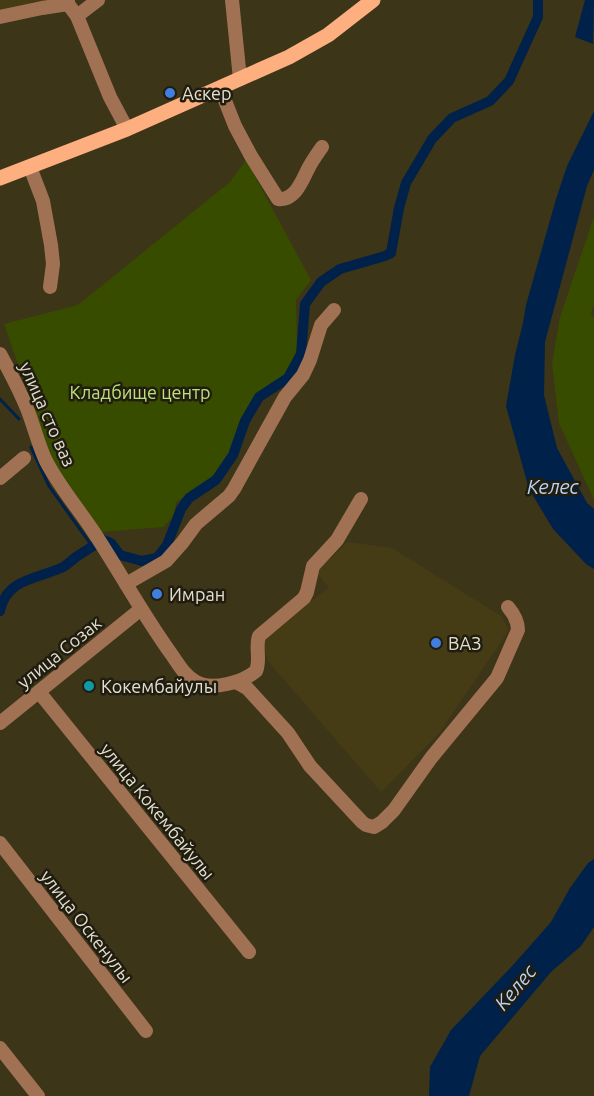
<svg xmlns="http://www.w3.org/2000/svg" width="594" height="1096" font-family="Ubuntu,sans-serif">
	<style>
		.built { fill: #453c16 }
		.green { fill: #384c00 }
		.water { fill: #002149 }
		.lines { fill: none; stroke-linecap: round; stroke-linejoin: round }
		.stream { stroke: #002149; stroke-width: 3 }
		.canal { stroke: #002149; stroke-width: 10 }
		.minor { stroke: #a17154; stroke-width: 14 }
		.major { stroke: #feaf80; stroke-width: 15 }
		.shop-dot { fill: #3f7fe0; stroke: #201d10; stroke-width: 2 }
		.culture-dot { fill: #0f9aa8; stroke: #201d10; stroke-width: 2 }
		.labels { text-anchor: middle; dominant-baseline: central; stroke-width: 5; stroke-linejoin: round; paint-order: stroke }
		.poi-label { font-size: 18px; fill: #e4e0cf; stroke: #201d10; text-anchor: start }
		.park-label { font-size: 18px; fill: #bde07a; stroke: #201d10 }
		.street-label { font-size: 18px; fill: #e4e0cf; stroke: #201d10 }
		.water-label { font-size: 20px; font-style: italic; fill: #b8d3f3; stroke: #201d10 }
	</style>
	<rect width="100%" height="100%" fill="#3d3517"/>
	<g class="built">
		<polygon points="0,0 63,0 0,13"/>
		<polygon points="348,542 392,548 501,616 509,630 440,732 381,792 268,661 261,639 329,588 316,572"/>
	</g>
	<g class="green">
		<polygon points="246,160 311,280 296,300 297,353 285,376 255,397 246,412 234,444 221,469 198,488 176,502 174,516 163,527 101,532 52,459 43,439 35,413 4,324 78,305 230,182"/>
		<polygon points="594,217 594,304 591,313 594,319 594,500 559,423 552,364 560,317"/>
	</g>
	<g class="water">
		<polygon points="585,0 594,0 593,44 575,37"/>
		<polygon points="594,111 594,170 587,186 545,342 544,395 557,448 587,503 594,509 594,569 586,564 553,529 529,489 506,406 515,355 523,323 526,305 556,199 567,166"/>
		<polygon points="594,859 594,927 581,946 551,972 480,1056 469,1096 429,1096 430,1067 451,1030 514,964 551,922 570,888 588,863"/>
	</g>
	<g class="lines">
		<g class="stream">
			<polyline points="0,399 19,419"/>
			<polyline points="31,447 49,486 92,546"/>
		</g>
		<path class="canal" d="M0 611C6 579 36 579 61 568 66 566 71 561 76 557 85 551 94 545 104 540L111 543 120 555 142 561 157 558 167 545 181 509 189 498 216 480 233 455 245 421 259 397 288 378 301 354 305 304 321 282 340 269 385 256 391 253 399 208 406 183 432 139 452 118 490 101 509 81 538 17V0"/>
		<g class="minor">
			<polyline points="68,0 68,4 77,16 110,97 127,129"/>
			<polyline points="232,0 240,79"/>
			<polyline points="77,16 98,0"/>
			<polyline points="0,17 42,8 68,4"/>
			<path d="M220 88 235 126 251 156 278 199C295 201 302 181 308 169 312 161 317 154 322 147"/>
			<polyline points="30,167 43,201 51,245 53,264 50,287"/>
			<path d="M0 354C10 372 20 391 28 411 34 427 38 443 45 459 58 485 77 507 93 531 120 572 143 615 172 655 179 665 185 676 196 682 212 691 243 682 256 671 261 659 255 648 259 636L304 598 307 592 313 566 337 540 361 499"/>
			<polyline points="0,478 24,458"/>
			<polyline points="126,584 166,561 182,543 196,524 229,496 234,489 285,397 303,375 310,360 321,325 334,310"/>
			<path d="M236 682 247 688 288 733 310 766 362 822 366 825 374 827 382 822 394 810 431 758 497 678 518 630C518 621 514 614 508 607"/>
			<polyline points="39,692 249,952"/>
			<polyline points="0,723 141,609"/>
			<polyline points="0,843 146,1031"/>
			<polyline points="0,1048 38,1096"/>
		</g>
		<polyline class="major" points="0,178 127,129 289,57 328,35 373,0"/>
	</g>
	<g class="shop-dot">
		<circle cx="170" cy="93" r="6"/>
		<circle cx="157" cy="594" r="6"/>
		<circle cx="436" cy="643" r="6"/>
	</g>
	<circle class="culture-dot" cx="89" cy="686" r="6"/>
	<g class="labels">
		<g class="poi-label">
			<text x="182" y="93">Аскер</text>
			<text x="169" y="594">Имран</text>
			<text x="448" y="643">ВАЗ</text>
			<text x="101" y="686">Кокембайулы</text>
		</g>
		<g class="park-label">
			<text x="140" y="392">Кладбище центр</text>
		</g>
		<g class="street-label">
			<text transform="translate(48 414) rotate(66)">улица сто ваз</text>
			<text transform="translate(59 652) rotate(-39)">улица Созак</text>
			<text transform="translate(158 811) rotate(51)">улица Кокембайулы</text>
			<text transform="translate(87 926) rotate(52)">улица Оскенулы</text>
		</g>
		<g class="water-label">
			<text x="553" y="486">Келес</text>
			<text transform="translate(515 987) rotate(-50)">Келес</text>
		</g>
	</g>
</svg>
